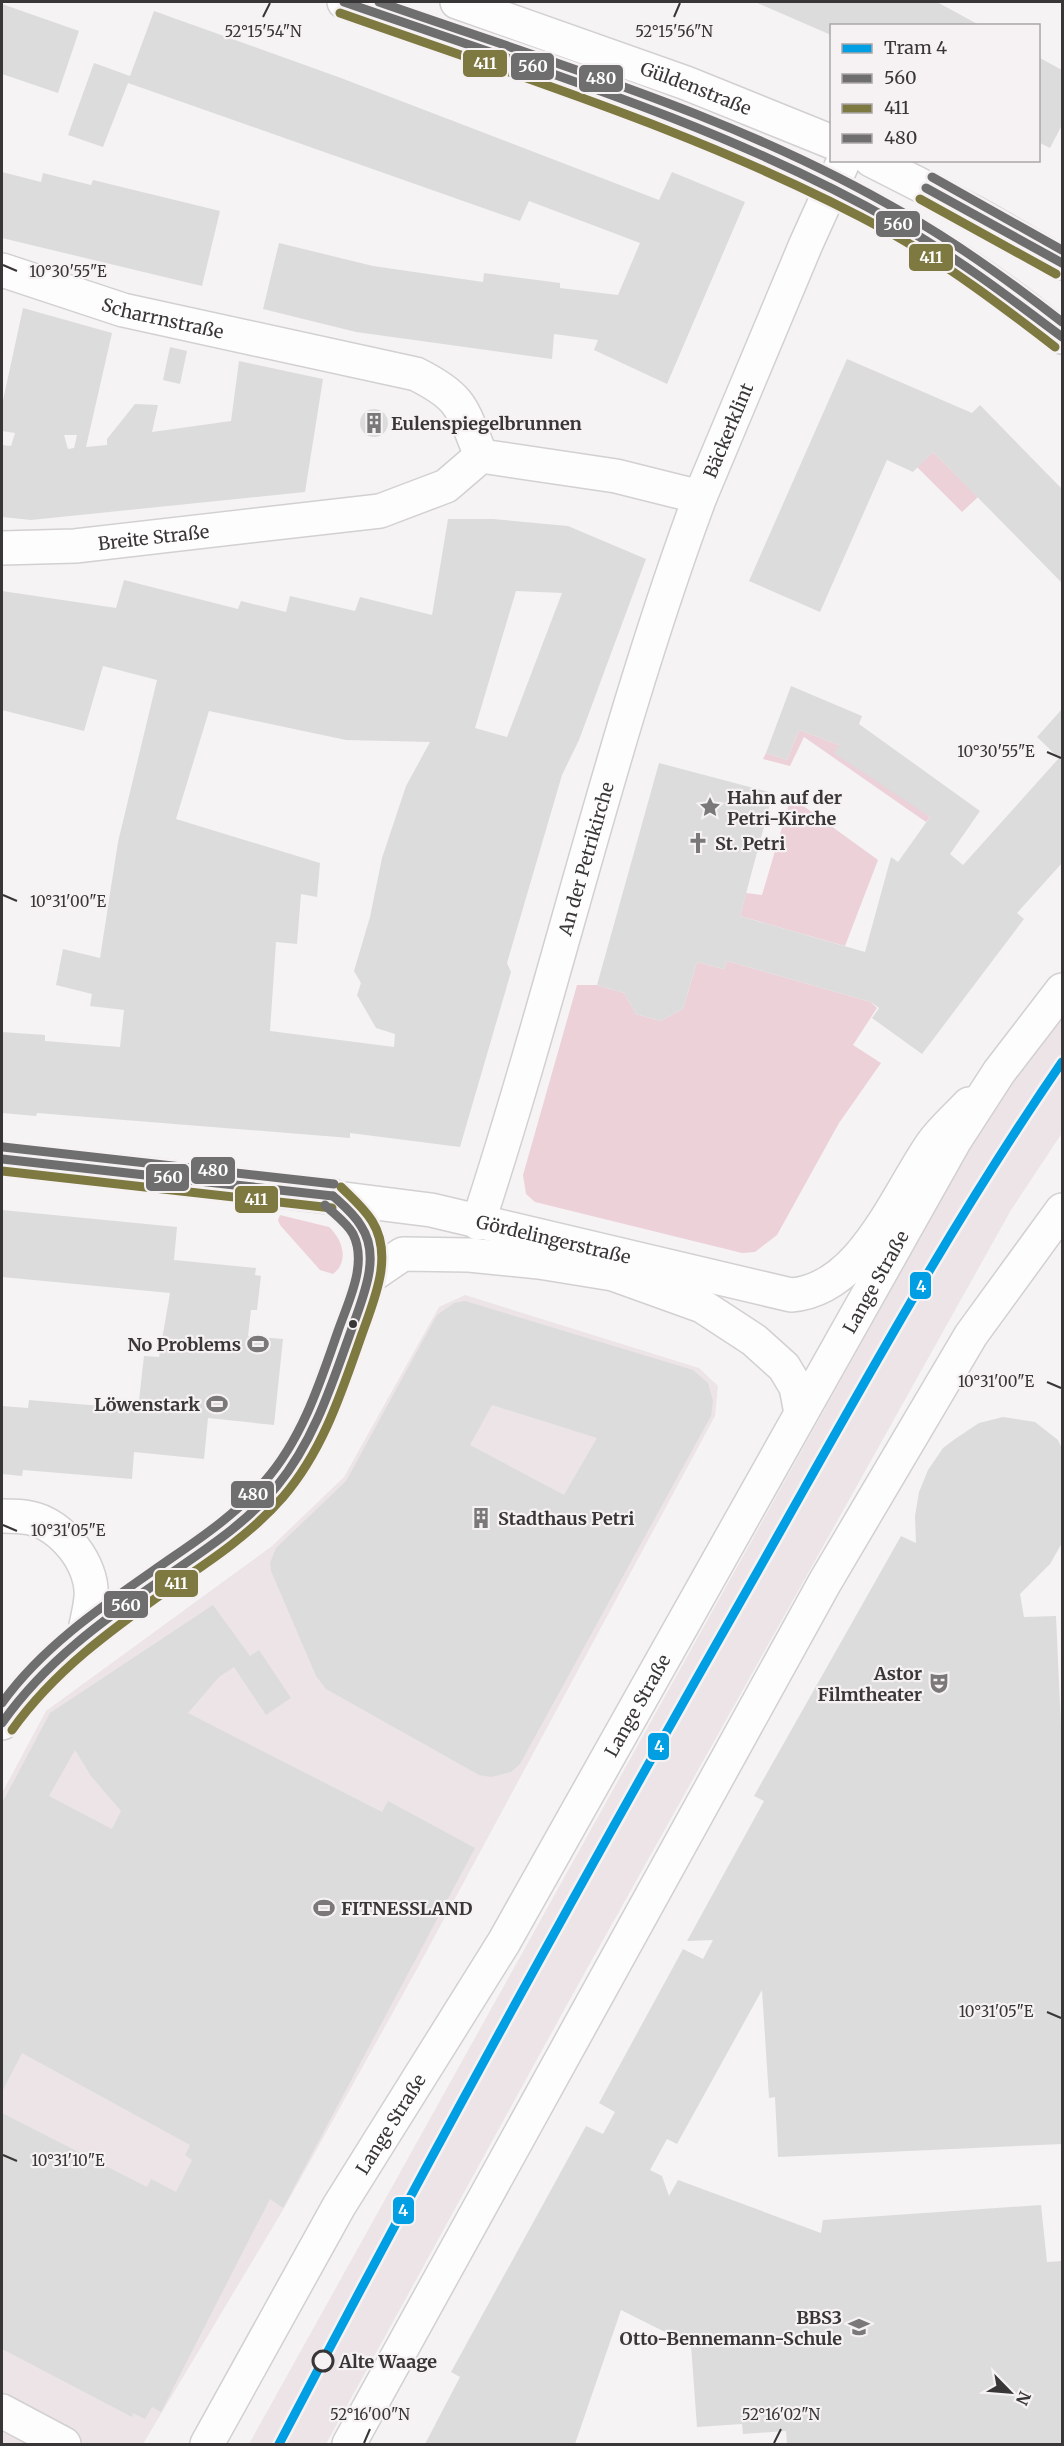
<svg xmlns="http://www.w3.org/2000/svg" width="1064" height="2446" font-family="Merriweather,serif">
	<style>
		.built { fill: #ece4e6 }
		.green { fill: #edd1d9 }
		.building { fill: #dddcdc; fill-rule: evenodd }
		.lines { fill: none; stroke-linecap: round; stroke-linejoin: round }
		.street-casing { stroke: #d2d0d1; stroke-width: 36 }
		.secondary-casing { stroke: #d2d0d1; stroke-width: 36 }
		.street { stroke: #fefdfd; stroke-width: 33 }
		.secondary { stroke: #fefdfd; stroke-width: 33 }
		.bus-1-casing { stroke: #f6f2f3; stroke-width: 14 }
		.bus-2-casing { stroke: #f6f2f3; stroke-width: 14 }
		.bus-3-casing { stroke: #f6f2f3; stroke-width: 14 }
		.bus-1 { stroke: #6e6e6e; stroke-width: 9 }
		.bus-2 { stroke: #7e7940; stroke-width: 9 }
		.bus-3 { stroke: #706f6f; stroke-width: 9 }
		.tram-1-casing { stroke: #f6f2f3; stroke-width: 14 }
		.tram-1 { stroke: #009ee3; stroke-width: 9 }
		.ticks { fill: none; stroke: #383637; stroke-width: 2 }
		.bus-dot { fill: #383637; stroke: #f6f2f3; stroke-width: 2 }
		.stop-dot { fill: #f6f2f3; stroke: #383637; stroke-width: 3 }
		.labels { text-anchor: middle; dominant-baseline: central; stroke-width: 4.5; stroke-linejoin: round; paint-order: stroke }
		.street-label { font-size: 18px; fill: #383637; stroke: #f6f2f3 }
		.poi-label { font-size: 18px; font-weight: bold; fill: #383637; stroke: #f6f2f3; text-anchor: start }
		.stop-label { font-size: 18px; font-weight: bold; fill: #383637; stroke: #f6f2f3; text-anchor: start }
		.ticks-label { font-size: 15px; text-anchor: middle; fill: #383637; stroke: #f6f2f3; stroke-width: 4.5; stroke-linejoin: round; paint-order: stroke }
		.line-badge { stroke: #f6f2f3; stroke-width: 2 }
		.badge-label { font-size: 16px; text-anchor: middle; font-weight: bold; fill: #fff }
	</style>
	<rect width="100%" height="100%" fill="#f5f3f4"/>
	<g class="built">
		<polygon points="1062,1017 1062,1133 1011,1210 569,2001 326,2444 249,2444 969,1150 1025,1065"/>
		<polygon points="465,1295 699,1368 718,1386 715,1416 417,1969 283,2210 143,2444 2,2444 2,1793 46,1711 272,1546 344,1477 439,1307"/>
	</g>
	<g class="green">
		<polygon points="933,452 978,497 962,512 917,467"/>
		<polygon points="799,730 839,745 930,817 926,822 804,737 790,766 763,759 766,753 787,760"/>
		<polygon points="791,797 878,860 845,946 740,916 746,893 762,895"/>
		<polygon points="727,961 871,1002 877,1008 853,1045 881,1063 839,1123 777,1235 755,1252 742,1253 535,1202 526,1194 523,1175 577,985 597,985 624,993 636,1014 660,1021 683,1009 697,962 724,969"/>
		<path d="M280 1215 329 1227C342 1239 350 1261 333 1274L320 1270 280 1225 278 1220Z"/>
	</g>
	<g class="building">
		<polygon points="755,2 937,2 981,26 831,26 831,35"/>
		<polygon points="2,4 79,31 58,93 2,74"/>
		<polygon points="154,11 341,78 659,200 672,172 745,202 667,384 594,350 598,340 554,334 552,359 356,332 263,309 279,243 373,266 483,282 484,273 560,283 560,288 618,295 640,243 529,201 520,221 128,83 103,147 68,135 94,63 130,76"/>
		<polygon points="1038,57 1062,70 1062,125 1050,148 1038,142"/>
		<polygon points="2,172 41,182 43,173 91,185 93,180 220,211 202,286 2,238"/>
		<path d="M23 308 112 333 86 447 107 445V439L135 404 158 405 152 432 231 421 239 361 323 379 305 492 31 520 2 517V445L11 446 15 433 2 431V405ZM64 435H77L74 448 68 449Z"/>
		<polygon points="170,347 187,351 180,384 163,380"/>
		<polygon points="847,359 972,413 980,405 1062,489 1062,583 933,452 913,472 887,460 820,612 749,581"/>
		<circle cx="374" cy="423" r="14"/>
		<path d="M448 519H493L568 526 646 559 579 740 562 775 507 963 511 972 460 1147 350 1133V1138L37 1113 36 1116 2 1113V1032L45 1035V1041L120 1047 124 1010 90 1006 92 994 56 985 63 949 100 958 118 842 157 680 103 666 84 731 2 710V591L116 608 124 580 238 609 241 601 286 612 290 596 355 611 360 597 432 615ZM516 591 562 593 507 737 475 728ZM209 711 346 740 430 742 406 786 382 858 370 917 354 971 361 983 357 995 376 1028 395 1034 394 1047 270 1031 276 942 297 944 301 894 317 897 320 863 176 819Z"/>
		<polygon points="791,686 862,716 859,724 980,811 950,854 963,865 1059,758 1037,737 1062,709 1062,863 1017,913 1024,919 922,1054 872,1018 879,1008 871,1002 727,961 724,969 697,962 683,1009 660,1021 636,1014 624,993 597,985 659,763 773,793 740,916 865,952 891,857 898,862 930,817 834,753 839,745 799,730 787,760 766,753"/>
		<polygon points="2,1210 177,1227 174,1260 256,1268 255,1275 261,1276 257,1310 251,1310 248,1336 283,1339 274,1425 208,1418 204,1459 134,1452 132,1479 23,1470 22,1476 2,1474 2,1406 28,1408 29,1400 138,1409 144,1356 159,1357 170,1293 2,1277"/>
		<path d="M465 1301 693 1370 708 1383 713 1401 711 1416 520 1764 511 1772 491 1777 479 1775 326 1689 316 1676 271 1571 270 1563 276 1548 346 1481 437 1315 454 1303ZM492 1405 597 1438 564 1495 470 1445Z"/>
		<polygon points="1003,1417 1035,1422 1058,1440 1062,1449 1062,1543 1050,1564 1020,1594 1024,1617 1056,1616 1062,1749 1062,2144 778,2157 775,2097 769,2098 762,1990 677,2144 667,2139 650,2170 662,2176 669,2196 678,2180 821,2233 823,2220 1041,2205 1047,2262 1062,2261 1062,2444 787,2444 786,2431 743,2434 742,2424 697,2427 691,2345 621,2310 575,2444 425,2444 460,2377 451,2372 586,2126 603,2134 615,2112 599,2103 683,1949 703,1959 713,1940 687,1941 764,1801 754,1796 901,1536 916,1543 915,1516 919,1492 928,1470 943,1448 955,1439 979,1423"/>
		<path d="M213 1605 250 1656 259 1650 291 1698 266 1715 234 1667 219 1677 188 1713 382 1812 388 1801 475 1848 283 2208 270 2199 161 2412 152 2407 145 2419 133 2413 132 2417 2 2349V2113L147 2187 151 2179 176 2192 192 2160 185 2155 190 2145 22 2053 2 2092V1803L50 1713ZM75 1750 91 1776 121 1811 112 1829 49 1796Z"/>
	</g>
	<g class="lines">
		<defs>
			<g id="street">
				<path id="s1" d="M2 270 123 310 416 374C464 398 462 409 481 456"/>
				<path id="s2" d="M2 548 75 546 380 511 446 486 481 456 616 476 700 497 806 244 844 160"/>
				<path id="s3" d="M2 1159 161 1176 431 1210 791 1295C861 1290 896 1196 932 1144 942 1130 957 1117 969 1104"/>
				<path id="s4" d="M478 1223C557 982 612 734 700 497"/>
				<polyline points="369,1277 403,1254 469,1255 539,1262 613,1274 702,1306 754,1340 784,1367 796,1387 801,1413"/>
				<path d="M2 1516C11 1516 21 1516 30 1518 62 1524 94 1565 91 1597 90 1612 85 1625 84 1639"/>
				<path d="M2 1723C44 1656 126 1605 190 1560 224 1536 260 1510 285 1476 313 1438 334 1379 349 1335 360 1302 380 1264 364 1230 358 1218 343 1206 333 1196"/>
				<polyline points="2,2411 64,2444"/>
			</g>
			<g id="secondary">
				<path d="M344 2C592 91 857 163 1062 337"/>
				<path id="s5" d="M457 2 686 83 832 142"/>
				<polyline points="871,160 977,214 1062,263"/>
				<path id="s6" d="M207 2444 339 2206 504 1942 955 1140 999 1072 1062 990"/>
				<polyline points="349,2444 825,1582 971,1335 1062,1210"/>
			</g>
		</defs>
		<use href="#street" class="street-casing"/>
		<use href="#secondary" class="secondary-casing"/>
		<use href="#street" class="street"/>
		<use href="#secondary" class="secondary"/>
		<defs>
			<g id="bus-1">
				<path d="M344 2C531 67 725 125 898 224 956 257 1009 297 1062 337"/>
				<polyline points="926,188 1062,263"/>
				<polyline points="2,1159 333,1196"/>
				<path d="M2 1723C45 1662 103 1620 164 1578 203 1551 246 1524 277 1486 314 1441 332 1384 351 1331 362 1299 382 1257 361 1226 354 1214 343 1205 333 1196"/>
			</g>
			<g id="bus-2">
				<path d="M340 13C527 79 717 138 891 233 949 266 1002 306 1055 347"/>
				<polyline points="920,199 1056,274"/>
				<polyline points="2,1171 332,1208"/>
				<path d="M12 1730C54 1671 111 1630 170 1588 210 1561 251 1534 283 1497 323 1451 342 1391 362 1334 374 1300 394 1256 372 1221 364 1208 352 1198 341 1187"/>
			</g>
			<g id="bus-3">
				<path d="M379 2C556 64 742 118 905 214 961 246 1012 283 1062 322"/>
				<polyline points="932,177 1062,250"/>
				<polyline points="3,1147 334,1184"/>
				<path d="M2 1703C45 1643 110 1601 170 1559 204 1536 238 1512 265 1481 302 1439 320 1383 338 1331 348 1302 368 1264 353 1234 347 1223 334 1214 325 1205"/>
			</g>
		</defs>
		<use href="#bus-1" class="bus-1-casing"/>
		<use href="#bus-2" class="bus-2-casing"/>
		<use href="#bus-3" class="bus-3-casing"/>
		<use href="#bus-1" class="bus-1"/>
		<use href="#bus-2" class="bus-2"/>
		<use href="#bus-3" class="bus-3"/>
		<defs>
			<path id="tram-1" d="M279 2444C431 2154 589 1867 751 1583 851 1407 947 1229 1062 1062"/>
		</defs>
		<use href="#tram-1" class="tram-1-casing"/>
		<use href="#tram-1" class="tram-1"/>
	</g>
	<path class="ticks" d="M263 17 270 3M674 17 680 3M3 265 17 271M1047 752 1061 758M3 895 17 901M1047 1382 1061 1388M3 1525 17 1531M1047 2012 1061 2018M3 2155 17 2161M364 2443 370 2429M774 2443 781 2429"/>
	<defs>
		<symbol id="building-bare" viewBox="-9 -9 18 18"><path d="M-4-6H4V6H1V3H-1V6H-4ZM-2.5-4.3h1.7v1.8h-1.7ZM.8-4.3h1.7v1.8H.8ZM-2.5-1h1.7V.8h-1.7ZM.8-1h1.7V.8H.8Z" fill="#7a7879" stroke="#f6f2f3" stroke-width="2.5" paint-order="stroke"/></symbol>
		<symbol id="sight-bare" viewBox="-9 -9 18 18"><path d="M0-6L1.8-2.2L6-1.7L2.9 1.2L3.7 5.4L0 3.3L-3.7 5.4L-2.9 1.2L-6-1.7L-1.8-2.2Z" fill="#7a7879" stroke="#f6f2f3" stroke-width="2.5" paint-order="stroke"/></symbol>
		<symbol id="church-bare" viewBox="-9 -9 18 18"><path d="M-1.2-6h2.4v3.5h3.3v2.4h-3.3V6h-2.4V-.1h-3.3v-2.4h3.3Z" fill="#7a7879" stroke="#f6f2f3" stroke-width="2.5" paint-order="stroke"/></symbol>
		<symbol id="stadium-bare" viewBox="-9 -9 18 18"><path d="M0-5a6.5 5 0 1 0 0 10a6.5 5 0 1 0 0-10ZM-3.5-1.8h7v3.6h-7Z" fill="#7a7879" stroke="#f6f2f3" stroke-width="2.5" paint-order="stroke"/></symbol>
		<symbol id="theatre-bare" viewBox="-9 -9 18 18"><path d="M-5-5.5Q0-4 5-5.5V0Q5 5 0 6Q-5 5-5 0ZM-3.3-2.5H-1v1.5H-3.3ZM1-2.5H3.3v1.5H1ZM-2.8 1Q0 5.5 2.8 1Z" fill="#7a7879" stroke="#f6f2f3" stroke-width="2.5" paint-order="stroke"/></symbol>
		<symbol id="school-bare" viewBox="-9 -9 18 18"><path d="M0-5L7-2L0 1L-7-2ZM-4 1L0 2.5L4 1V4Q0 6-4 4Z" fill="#7a7879" stroke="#f6f2f3" stroke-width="2.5" paint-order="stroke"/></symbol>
	</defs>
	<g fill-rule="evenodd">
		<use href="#building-bare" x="359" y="408" width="30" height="30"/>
		<use href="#sight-bare" x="695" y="792" width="30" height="30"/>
		<use href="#church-bare" x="683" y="828" width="30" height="30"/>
		<use href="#stadium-bare" x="243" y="1329" width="30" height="30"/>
		<use href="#stadium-bare" x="202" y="1389" width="30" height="30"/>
		<use href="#building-bare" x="466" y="1503" width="30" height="30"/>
		<use href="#theatre-bare" x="924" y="1668" width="30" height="30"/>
		<use href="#stadium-bare" x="309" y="1893" width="30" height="30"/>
		<use href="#school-bare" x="844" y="2312" width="30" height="30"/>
	</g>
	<circle class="bus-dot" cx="353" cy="1324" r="5"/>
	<circle class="stop-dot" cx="323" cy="2361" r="10"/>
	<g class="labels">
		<g class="street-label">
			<text stroke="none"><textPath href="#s5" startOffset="254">Güldenstraße</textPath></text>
			<text stroke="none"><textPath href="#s1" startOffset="168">Scharrnstraße</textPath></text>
			<text stroke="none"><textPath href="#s2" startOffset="792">Bäckerklint</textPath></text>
			<text stroke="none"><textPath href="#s2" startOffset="152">Breite Straße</textPath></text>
			<text stroke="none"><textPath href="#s4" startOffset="380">An der Petrikirche</textPath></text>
			<text stroke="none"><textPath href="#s3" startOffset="558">Gördelingerstraße</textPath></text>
			<text stroke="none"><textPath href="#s6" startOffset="1341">Lange Straße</textPath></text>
			<text stroke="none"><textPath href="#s6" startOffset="855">Lange Straße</textPath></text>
			<text stroke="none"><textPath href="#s6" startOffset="369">Lange Straße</textPath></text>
		</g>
		<g class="poi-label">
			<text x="391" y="423">Eulenspiegelbrunnen</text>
			<text x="727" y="797">Hahn auf der<tspan x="727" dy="21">Petri-Kirche</tspan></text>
			<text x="715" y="843">St. Petri</text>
			<text x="241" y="1344" text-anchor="end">No Problems</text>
			<text x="200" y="1404" text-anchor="end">Löwenstark</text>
			<text x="498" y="1518">Stadthaus Petri</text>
			<text x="922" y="1673" text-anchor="end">Astor<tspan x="922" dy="21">Filmtheater</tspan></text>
			<text x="341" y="1908">FITNESSLAND</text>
			<text x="842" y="2317" text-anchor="end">BBS3<tspan x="842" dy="21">Otto-Bennemann-Schule</tspan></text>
		</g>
		<g class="stop-label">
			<text x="339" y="2361">Alte Waage</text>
		</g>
	</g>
	<g class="ticks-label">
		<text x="674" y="37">52°15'56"N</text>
		<text x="263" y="37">52°15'54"N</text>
		<text x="68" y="277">10°30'55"E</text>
		<text x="996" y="757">10°30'55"E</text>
		<text x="68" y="907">10°31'00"E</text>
		<text x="996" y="1387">10°31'00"E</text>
		<text x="68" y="1536">10°31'05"E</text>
		<text x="996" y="2017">10°31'05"E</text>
		<text x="68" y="2166">10°31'10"E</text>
		<text x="370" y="2420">52°16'00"N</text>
		<text x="781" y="2420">52°16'02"N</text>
	</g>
	<g class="line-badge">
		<rect x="462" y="49" width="46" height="29" rx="6" fill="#7e7940"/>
		<rect x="510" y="52" width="45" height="29" rx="6" fill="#6e6e6e"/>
		<rect x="578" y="64" width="46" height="29" rx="6" fill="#706f6f"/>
		<rect x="875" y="210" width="46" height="28" rx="6" fill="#6e6e6e"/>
		<rect x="908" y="243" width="46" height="29" rx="6" fill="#7e7940"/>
		<rect x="190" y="1156" width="46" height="29" rx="6" fill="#706f6f"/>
		<rect x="145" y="1163" width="45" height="29" rx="6" fill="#6e6e6e"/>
		<rect x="234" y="1185" width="45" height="29" rx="6" fill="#7e7940"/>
		<rect x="909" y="1271" width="23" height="29" rx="6" fill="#009ee3"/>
		<rect x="230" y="1480" width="45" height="29" rx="6" fill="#706f6f"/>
		<rect x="154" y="1569" width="45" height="29" rx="6" fill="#7e7940"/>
		<rect x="103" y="1590" width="46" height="29" rx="6" fill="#6e6e6e"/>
		<rect x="647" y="1732" width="23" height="29" rx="6" fill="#009ee3"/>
		<rect x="392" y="2196" width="23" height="29" rx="6" fill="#009ee3"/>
	</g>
	<g class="badge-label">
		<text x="485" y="69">411</text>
		<text x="533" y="72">560</text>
		<text x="601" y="84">480</text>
		<text x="898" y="230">560</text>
		<text x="931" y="263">411</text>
		<text x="213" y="1176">480</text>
		<text x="168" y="1183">560</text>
		<text x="256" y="1205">411</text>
		<text x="921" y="1292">4</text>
		<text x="253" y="1500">480</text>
		<text x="176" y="1589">411</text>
		<text x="126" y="1611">560</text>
		<text x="659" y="1752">4</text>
		<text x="403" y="2216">4</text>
	</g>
	<rect width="1064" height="2446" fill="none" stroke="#383637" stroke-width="6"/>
	<rect x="830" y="24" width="210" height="138" fill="#f6f2f3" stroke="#aaa7a8" stroke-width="1.5"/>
	<rect x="842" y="44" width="30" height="9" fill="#009ee3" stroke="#aaa7a8" stroke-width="1.5"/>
	<text x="884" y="54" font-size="18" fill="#383637">Tram 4</text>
	<rect x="842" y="74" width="30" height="9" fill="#6e6e6e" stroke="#aaa7a8" stroke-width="1.5"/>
	<text x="884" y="84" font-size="18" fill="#383637">560</text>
	<rect x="842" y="104" width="30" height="9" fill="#7e7940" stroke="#aaa7a8" stroke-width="1.5"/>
	<text x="884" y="114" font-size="18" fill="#383637">411</text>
	<rect x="842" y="134" width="30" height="9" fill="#706f6f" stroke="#aaa7a8" stroke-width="1.5"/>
	<text x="884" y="144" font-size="18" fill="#383637">480</text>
	<g transform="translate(1010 2392) rotate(115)" stroke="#f6f2f3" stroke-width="4.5" paint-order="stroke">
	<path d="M0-4.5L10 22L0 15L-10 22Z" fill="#383637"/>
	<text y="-9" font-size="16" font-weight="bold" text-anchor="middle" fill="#383637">N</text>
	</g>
</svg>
